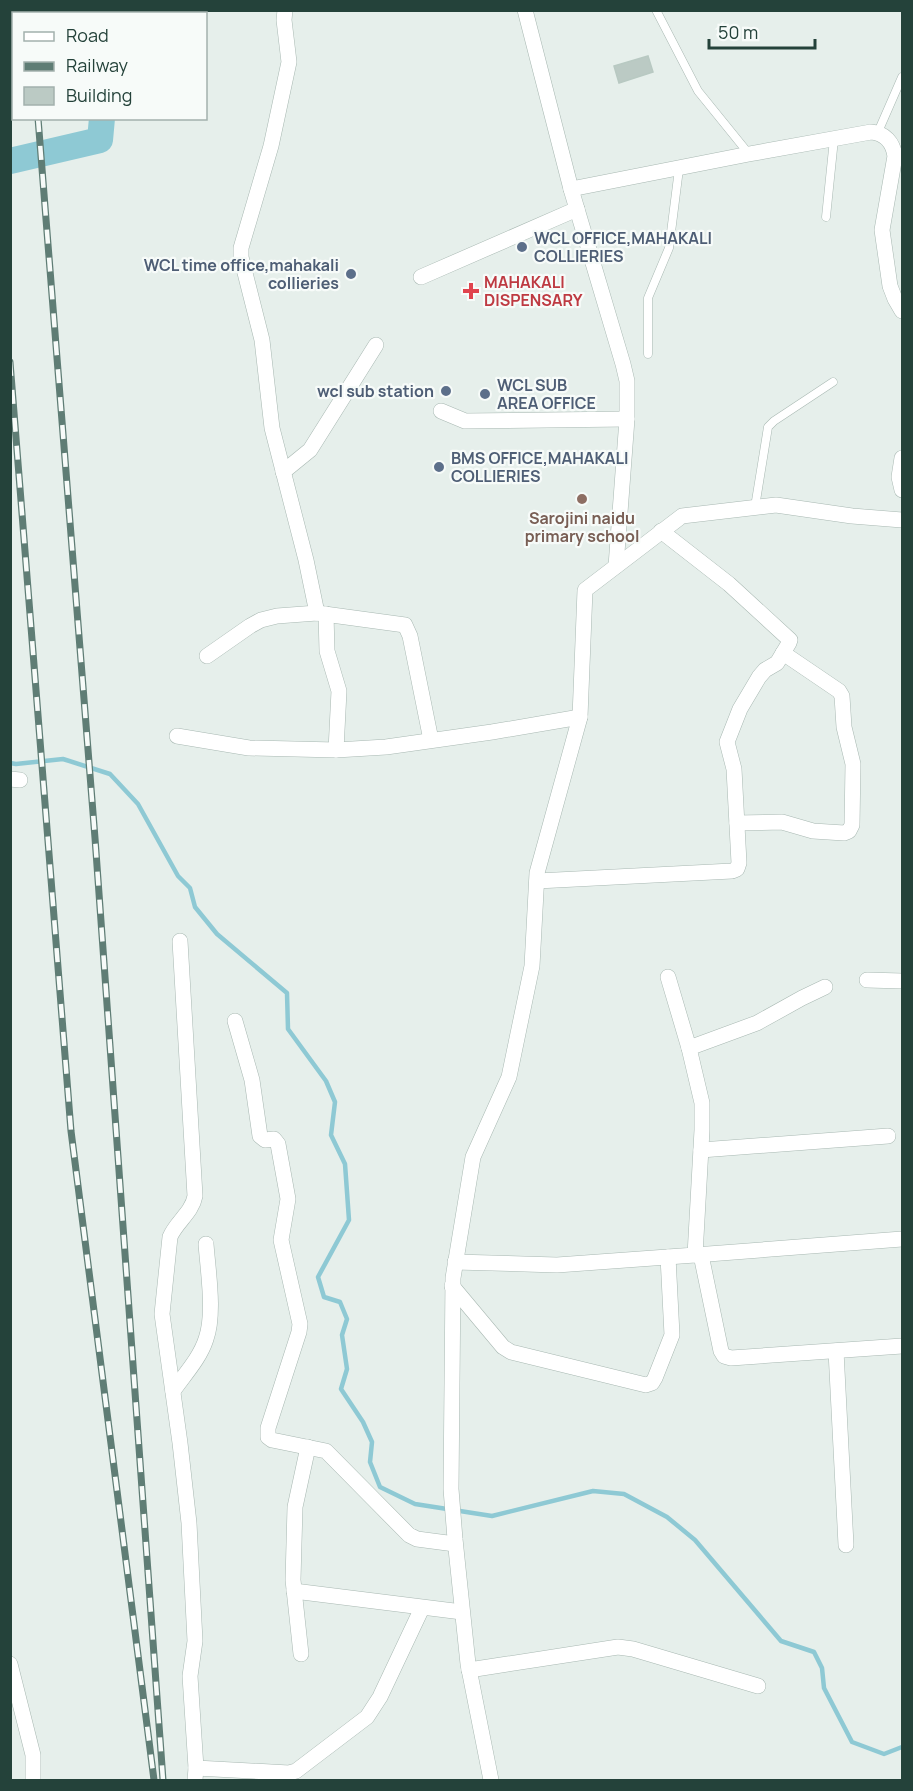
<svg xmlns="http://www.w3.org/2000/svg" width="913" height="1791" font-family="Manrope,sans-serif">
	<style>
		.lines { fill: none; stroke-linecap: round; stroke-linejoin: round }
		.stream { stroke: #8ec9d4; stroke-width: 4.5 }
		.river { stroke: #8ec9d4; stroke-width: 26 }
		.building { fill: #bbcac4; stroke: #b8c9c2; stroke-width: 1.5 }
		.service-casing { stroke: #a8b8b2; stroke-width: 9 }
		.minor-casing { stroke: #a8b8b2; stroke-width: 16 }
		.service { stroke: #fff; stroke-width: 8 }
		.minor { stroke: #fff; stroke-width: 15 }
		.rail-casing { stroke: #5f7d75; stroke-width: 7 }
		.rail { stroke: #f7fbf9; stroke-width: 4.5; stroke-dasharray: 14; stroke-linecap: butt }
		.service-dot { fill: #5c6f8a; stroke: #f7fbf9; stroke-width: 2 }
		.health-dot { fill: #e0444e; stroke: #f7fbf9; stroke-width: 2 }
		.education-dot { fill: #8d6e63; stroke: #f7fbf9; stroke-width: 2 }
		.labels { text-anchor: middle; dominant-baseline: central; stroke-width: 4.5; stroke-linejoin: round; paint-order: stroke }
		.service-label { font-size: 16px; font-weight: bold; fill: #4e5e75; stroke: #f7fbf9; text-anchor: start }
		.health-label { font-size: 16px; font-weight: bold; fill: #be3a42; stroke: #f7fbf9; text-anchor: start }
		.education-label { font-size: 16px; font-weight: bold; fill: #785e54; stroke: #f7fbf9 }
	</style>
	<rect width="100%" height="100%" fill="#e6efeb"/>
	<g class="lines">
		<polyline class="stream" points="10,763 16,764 63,759 110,774 138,804 178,876 190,888 195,907 217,934 287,993 288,1029 326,1081 335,1102 331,1135 345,1164 349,1220 318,1277 324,1297 340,1302 347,1319 342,1335 347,1369 341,1389 363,1422 372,1442 370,1462 380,1487 415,1504 492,1516 593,1491 624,1494 667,1517 695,1540 781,1641 814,1652 822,1668 824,1688 852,1742 884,1754 902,1747"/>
		<polyline class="river" points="10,161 100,140 102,118"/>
	</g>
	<polygon class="building" points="648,56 653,72 619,83 614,66"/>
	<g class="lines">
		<defs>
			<g id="service">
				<polyline points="656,10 698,91 749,154"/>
				<polyline points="878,132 902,77"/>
				<polyline points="826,217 834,139"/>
				<polyline points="648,354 648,298 669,248 679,169"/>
				<polyline points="755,507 768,427 774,421 833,382"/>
			</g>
			<g id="minor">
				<polyline points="285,10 284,20 289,62 271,146 241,248 241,257 262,340 272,428 306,560 317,613"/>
				<polyline points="525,10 571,189 623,364 627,381 627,419 616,566"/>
				<path d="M571 189 749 154 871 132C885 133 893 143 895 156L882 230 890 286 895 299 902 311"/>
				<polyline points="421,277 577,209"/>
				<polyline points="441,411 465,421 627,419"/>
				<polyline points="902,458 899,477 902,490"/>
				<polyline points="283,472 310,450 376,345"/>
				<polyline points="326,614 327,651 339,691 336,750"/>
				<polyline points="207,656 250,626 261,620 277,616 317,613 405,625 410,636 431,740"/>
				<polyline points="177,736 249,748 336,750 386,747 492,732 580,717"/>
				<polyline points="10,779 20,780"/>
				<polyline points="737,823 782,822 813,831 844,833 849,831 852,825 853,764 844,727 842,696 839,691 783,653"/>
				<polyline points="537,881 732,871 737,869 739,863 734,769 727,742 740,709 759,677 765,670 777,663 789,643 790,640 729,584 661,531"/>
				<path d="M180 941 195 1196C192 1213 176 1222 170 1237L162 1314 180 1443 189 1523 195 1641 190 1676 196 1768 195 1780"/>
				<polyline points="668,977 689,1048"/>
				<polyline points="867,980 902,981"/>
				<polyline points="235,1021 252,1080 260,1136 265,1140 274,1139 278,1144 288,1199 281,1240 300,1324 299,1332 268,1428 268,1437 272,1440 326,1451 409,1535 417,1539 455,1544"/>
				<polyline points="701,1150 888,1136"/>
				<polyline points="695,1255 902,1239"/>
				<polyline points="701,1255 721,1351 724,1356 731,1358 902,1346"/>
				<polyline points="455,1262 557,1265 695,1255 702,1130 702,1103 689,1048 757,1023 802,998 825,987"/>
				<polyline points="452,1286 503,1347 511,1352 646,1385 652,1383 655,1378 672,1335 668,1257"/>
				<polyline points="836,1351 846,1545"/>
				<path d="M173 1391C185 1374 200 1358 206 1339 215 1314 208 1271 206 1244"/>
				<polyline points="294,1591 462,1612"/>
				<polyline points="301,1654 293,1580 295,1507 308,1447"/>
				<polyline points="10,1664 33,1755 33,1780"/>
				<polyline points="469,1670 618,1647 633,1649 758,1686"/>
				<polyline points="196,1768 289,1773 296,1771 367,1717 380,1697 422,1608"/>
				<polyline points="491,1780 468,1664 455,1539 451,1489 453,1278 473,1157 509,1077 532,966 537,873 580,717 585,590 682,516 776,505 852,516 902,520"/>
			</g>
		</defs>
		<use href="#service" class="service-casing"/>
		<use href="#minor" class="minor-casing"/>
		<use href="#service" class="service"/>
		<use href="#minor" class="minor"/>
		<defs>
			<g id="rail">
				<polyline points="29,10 29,14"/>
				<polyline points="38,118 95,838 163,1780"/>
				<polyline points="10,362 71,1131 154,1780"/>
			</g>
		</defs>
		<use href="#rail" class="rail-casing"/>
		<use href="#rail" class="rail"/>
	</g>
	<g class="service-dot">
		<circle cx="522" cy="247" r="6"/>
		<circle cx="351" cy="274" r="6"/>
		<circle cx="446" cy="391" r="6"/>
		<circle cx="485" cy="394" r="6"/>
		<circle cx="439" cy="467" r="6"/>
	</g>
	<path class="health-dot" d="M468 282h6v6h6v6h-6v6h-6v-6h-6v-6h6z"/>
	<circle class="education-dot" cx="582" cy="499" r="6"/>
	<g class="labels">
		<g class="service-label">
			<text x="534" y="238">WCL OFFICE,MAHAKALI<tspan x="534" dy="18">COLLIERIES</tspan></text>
			<text x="339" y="265" text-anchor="end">WCL time office,mahakali<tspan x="339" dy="18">collieries</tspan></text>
			<text x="497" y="385">WCL SUB<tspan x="497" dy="18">AREA OFFICE</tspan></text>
			<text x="434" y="391" text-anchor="end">wcl sub station</text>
			<text x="451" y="458">BMS OFFICE,MAHAKALI<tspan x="451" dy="18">COLLIERIES</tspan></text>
		</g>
		<g class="health-label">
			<text x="484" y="282">MAHAKALI<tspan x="484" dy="18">DISPENSARY</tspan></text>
		</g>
		<g class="education-label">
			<text x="582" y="518">Sarojini naidu<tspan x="582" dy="18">primary school</tspan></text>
		</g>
	</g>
	<rect width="913" height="1791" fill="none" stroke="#24423a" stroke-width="24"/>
	<rect x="12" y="12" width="195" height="108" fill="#f7fbf9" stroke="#a3b1ad" stroke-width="1.5"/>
	<rect x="24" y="32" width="30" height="9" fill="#ffffff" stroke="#a3b1ad" stroke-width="1.5"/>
	<text x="66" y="42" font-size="18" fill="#24423a">Road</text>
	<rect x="24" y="62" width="30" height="9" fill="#5f7d75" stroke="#a3b1ad" stroke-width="1.5"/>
	<text x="66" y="72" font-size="18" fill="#24423a">Railway</text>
	<rect x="24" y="87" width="30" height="18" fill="#bbcac4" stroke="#a3b1ad" stroke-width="1.5"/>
	<text x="66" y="102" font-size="18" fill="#24423a">Building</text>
	<path d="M709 39v9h106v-9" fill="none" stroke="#24423a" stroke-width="3"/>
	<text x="718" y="39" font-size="18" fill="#24423a" stroke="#f7fbf9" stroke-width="4.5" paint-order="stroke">50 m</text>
</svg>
